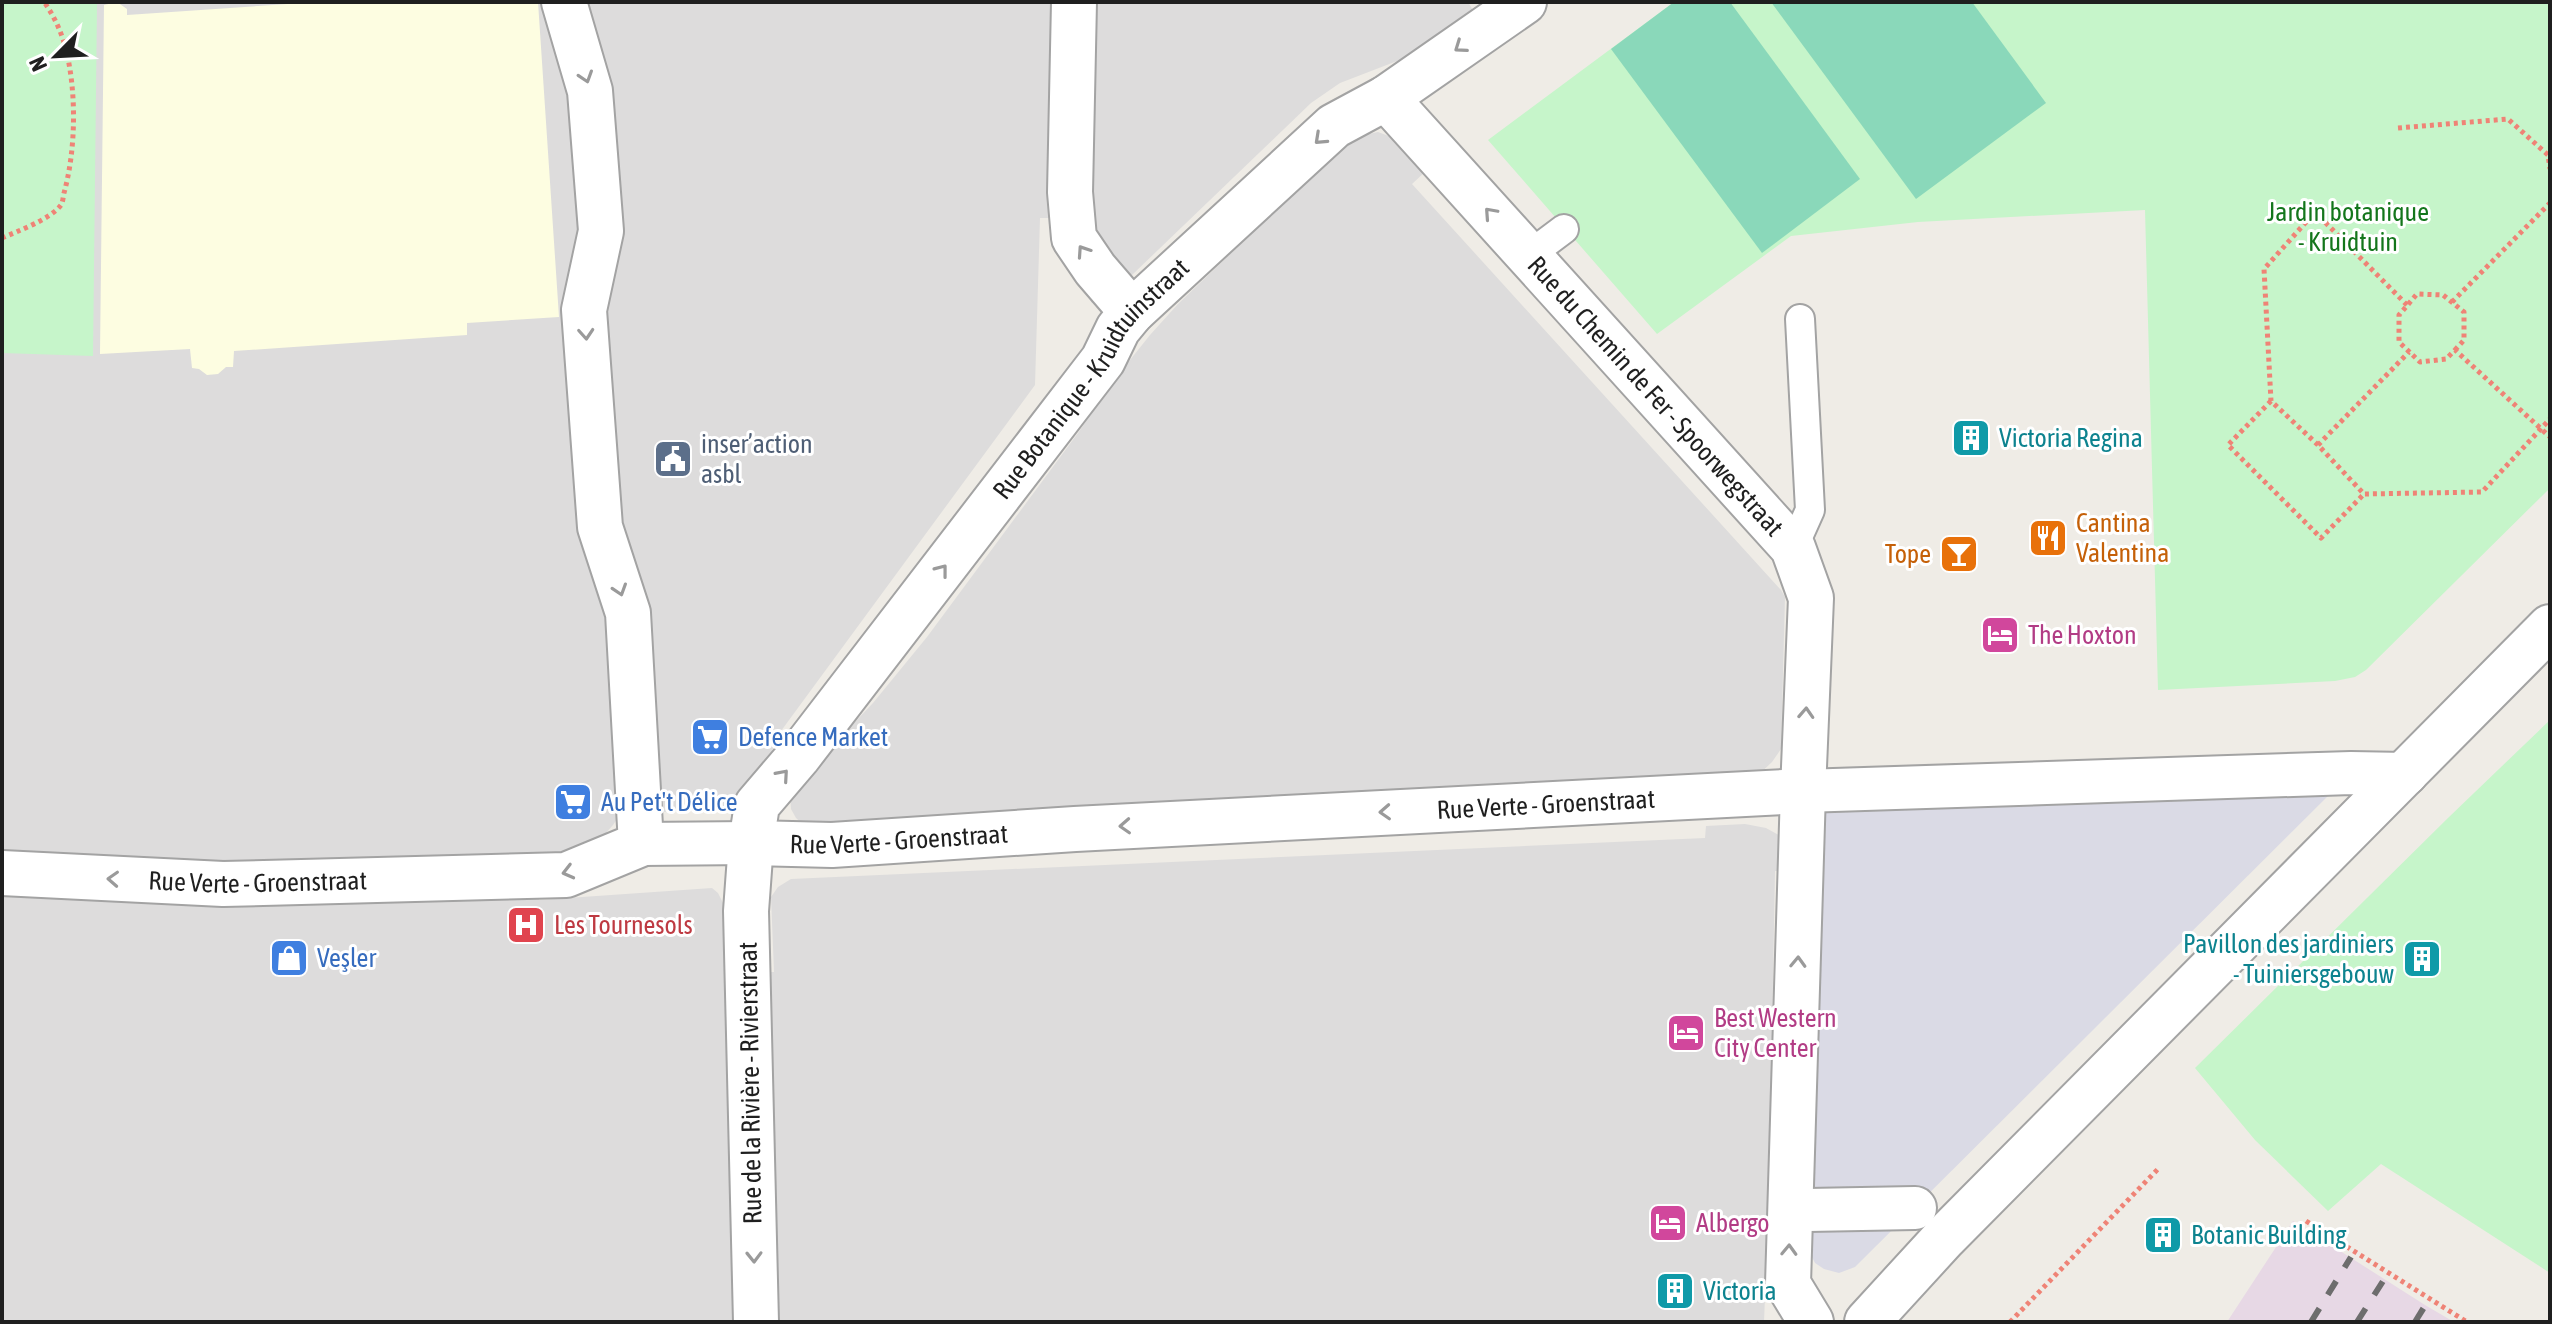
<svg xmlns="http://www.w3.org/2000/svg" width="2552" height="1324" font-family="'Asap Condensed',sans-serif">
	<style>
		.residential { fill: #dddcdc }
		.industrial { fill: #e7d8e5 }
		.education { fill: #fdfde1 }
		.park { fill: #c6f5ca }
		.pitch { fill: #8ad8ba }
		.plaza { fill: #dadae5 }
		.lines { fill: none; stroke-linecap: round; stroke-linejoin: round }
		.service-casing { stroke: #a3a3a3; stroke-width: 32 }
		.pedestrian-casing { stroke: #a3a3a3; stroke-width: 46 }
		.minor-casing { stroke: #a3a3a3; stroke-width: 48 }
		.tertiary-casing { stroke: #a3a3a3; stroke-width: 48 }
		.path { stroke: #ef8376; stroke-width: 5; stroke-dasharray: 4 4; stroke-linecap: butt }
		.service { stroke: #fff; stroke-width: 28 }
		.pedestrian { stroke: #fff; stroke-width: 42 }
		.minor { stroke: #fff; stroke-width: 44 }
		.tertiary { stroke: #fff; stroke-width: 44 }
		.rail { stroke: #6d6d6d; stroke-width: 6; stroke-dasharray: 16 16; stroke-linecap: butt }
		.oneway { stroke: #9a9a9a }
		.labels { text-anchor: middle; dominant-baseline: central; stroke-width: 6; stroke-linejoin: round; paint-order: stroke }
		.park-label { font-size: 26px; fill: #14761c; stroke: #fff }
		.street-label { font-size: 26px; fill: #1f1f1f; stroke: #fff }
		.culture-label { font-size: 26px; fill: #0d838f; stroke: #fff; text-anchor: start }
		.service-label { font-size: 26px; fill: #4e5e75; stroke: #fff; text-anchor: start }
		.food-label { font-size: 26px; fill: #c56008; stroke: #fff; text-anchor: start }
		.hotel-label { font-size: 26px; fill: #b23c85; stroke: #fff; text-anchor: start }
		.shop-label { font-size: 26px; fill: #366cbe; stroke: #fff; text-anchor: start }
		.health-label { font-size: 26px; fill: #be3a42; stroke: #fff; text-anchor: start }
	</style>
	<rect width="100%" height="100%" fill="#efece6"/>
	<g class="residential">
		<polygon points="2,2 1468,2 1474,12 1436,46 1340,83 1311,103 1107,299 1099,304 1092,303 1087,295 1089,218 1040,218 1035,385 781,731 750,798 731,807 662,812 658,810 623,810 613,825 590,851 536,860 539,900 712,888 718,893 733,923 734,972 774,972 771,897 778,887 791,879 1705,838 1706,826 1745,824 1766,828 1784,838 1795,871 1775,871 1769,1199 1764,1322 2,1322"/>
		<polygon points="1378,132 1394,138 1426,171 1412,184 1781,590 1785,597 1781,749 1772,762 1751,782 805,826 796,818 791,809 790,795 802,778 873,703 927,637 1078,433 1114,380 1150,335 1178,304 1345,144 1355,137"/>
	</g>
	<polygon class="industrial" points="2293,1221 2425,1305 2454,1322 2227,1322"/>
	<polygon class="education" points="117,2 127,9 127,15 317,2 375,2 375,4 538,2 559,317 467,323 467,335 234,351 233,367 226,367 218,374 207,375 199,369 192,368 190,349 100,354 104,5"/>
	<g class="park">
		<polygon points="2,2 97,2 93,356 2,353"/>
		<polygon points="1674,2 2550,2 2550,488 2366,670 2355,677 2335,681 2158,690 2145,210 1918,222 1791,236 1657,334 1488,140"/>
		<polygon points="2550,720 2550,1273 2381,1164 2328,1211 2255,1140 2195,1068 2449,817"/>
	</g>
	<g class="pitch">
		<polygon points="1674,2 1730,2 1860,179 1762,253 1611,49"/>
		<polygon points="1771,2 1972,2 2046,103 1916,199"/>
	</g>
	<polygon class="plaza" points="2339,785 1855,1267 1839,1273 1824,1269 1815,1263 1810,1253 1826,809"/>
	<g class="lines">
		<defs>
			<g id="service">
				<polyline points="1528,256 1564,229"/>
				<polyline points="1793,548 1810,510 1800,319"/>
			</g>
			<g id="pedestrian">
				<polyline points="1803,791 2351,773 2406,774"/>
				<polyline points="641,844 751,843"/>
				<polyline points="1808,1210 1915,1208"/>
			</g>
			<g id="minor">
				<polyline points="1074,2 1070,192 1074,238 1095,269 1132,312"/>
				<path id="s1" d="M1386 98 1793 548 1811 598 1803 791 1788 1284 1811 1322"/>
				<path id="s2" d="M751 843 832 845 1075 829 1803 791"/>
				<path id="s3" d="M2 873 223 884 566 875 641 844 628 613 600 527 584 310 601 231 590 91 564 2"/>
				<path id="s4" d="M756 1322 746 911 751 843 757 805 798 757 1103 360 1118 329 1132 312 1334 126 1386 98 1524 2"/>
			</g>
			<polyline id="tertiary" points="1867,1322 1944,1238 2550,627"/>
		</defs>
		<use href="#service" class="service-casing"/>
		<use href="#pedestrian" class="pedestrian-casing"/>
		<use href="#minor" class="minor-casing"/>
		<use href="#tertiary" class="tertiary-casing"/>
		<g class="path">
			<polyline points="2398,128 2508,119 2548,155 2550,169"/>
			<path d="M2 238C18 231 51 219 61 205 63 202 63 197 64 193 76 150 77 90 65 46 61 31 53 14 44 2"/>
			<polyline points="2452,302 2550,203"/>
			<polyline points="2407,305 2315,212 2264,269 2271,401 2318,445 2364,494 2482,492 2550,419"/>
			<polyline points="2455,350 2464,340 2464,312 2443,295 2417,294 2399,315 2399,342 2420,362 2446,359 2455,350 2550,437"/>
			<polyline points="2271,401 2228,445 2321,538 2364,494"/>
			<polyline points="2318,445 2409,352"/>
			<polyline points="2306,1221 2467,1322"/>
			<polyline points="2010,1322 2158,1169"/>
		</g>
		<use href="#service" class="service"/>
		<use href="#pedestrian" class="pedestrian"/>
		<use href="#minor" class="minor"/>
		<use href="#tertiary" class="tertiary"/>
		<g class="rail">
			<polyline points="2311,1322 2351,1257"/>
			<polyline points="2357,1322 2385,1278"/>
			<polyline points="2415,1322 2426,1304"/>
		</g>
	</g>
	<defs><path id="oneway-chevron" d="M-2-3.5L2.5 0L-2 3.5" fill="none" stroke-width="1.6" stroke-linecap="round" stroke-linejoin="round" transform="scale(2)"/></defs>
	<g class="oneway">
		<use href="#oneway-chevron" transform="translate(1460 47) rotate(145)"/>
		<use href="#oneway-chevron" transform="translate(586 77) rotate(72)"/>
		<use href="#oneway-chevron" transform="translate(1320 139) rotate(137)"/>
		<use href="#oneway-chevron" transform="translate(1490 213) rotate(-132)"/>
		<use href="#oneway-chevron" transform="translate(1083 251) rotate(-124)"/>
		<use href="#oneway-chevron" transform="translate(586 334) rotate(86)"/>
		<use href="#oneway-chevron" transform="translate(942 570) rotate(-52)"/>
		<use href="#oneway-chevron" transform="translate(620 590) rotate(72)"/>
		<use href="#oneway-chevron" transform="translate(1806 713) rotate(-87)"/>
		<use href="#oneway-chevron" transform="translate(783 775) rotate(-49)"/>
		<use href="#oneway-chevron" transform="translate(1385 812) rotate(177)"/>
		<use href="#oneway-chevron" transform="translate(1125 826) rotate(177)"/>
		<use href="#oneway-chevron" transform="translate(568 872) rotate(166)"/>
		<use href="#oneway-chevron" transform="translate(113 879) rotate(-177)"/>
		<use href="#oneway-chevron" transform="translate(1798 962) rotate(-88)"/>
		<use href="#oneway-chevron" transform="translate(1789 1250) rotate(-88)"/>
		<use href="#oneway-chevron" transform="translate(754 1257) rotate(89)"/>
	</g>
	<defs>
		<symbol id="building-square" viewBox="-11 -11 22 22"><rect x="-9" y="-9" width="18" height="18" rx="4" fill="#0f9aa8" stroke="#fff"/><path d="M-4-6H4V6H1V3H-1V6H-4ZM-2.5-4.3h1.7v1.8h-1.7ZM.8-4.3h1.7v1.8H.8ZM-2.5-1h1.7V.8h-1.7ZM.8-1h1.7V.8H.8Z" fill="#fff"/></symbol>
		<symbol id="civic-square" viewBox="-11 -11 22 22"><rect x="-9" y="-9" width="18" height="18" rx="4" fill="#5c6f8a" stroke="#fff"/><path d="M-.6-6.5H3V-4.5H.6V-3L4-1V1h2V6H-6V1h2V-1L-.6-3ZM-1.2 2.5V6h2.4V2.5Z" fill="#fff"/></symbol>
		<symbol id="restaurant-square" viewBox="-11 -11 22 22"><rect x="-9" y="-9" width="18" height="18" rx="4" fill="#e8710a" stroke="#fff"/><path d="M-5-6h1v4h1v-4h1v4h1v-4h1v5L-1.5 .5V6h-2V.5L-5-1ZM5-6V6H3V1.5H1.5Q1.5-4 5-6Z" fill="#fff"/></symbol>
		<symbol id="bar-square" viewBox="-11 -11 22 22"><rect x="-9" y="-9" width="18" height="18" rx="4" fill="#e8710a" stroke="#fff"/><path d="M-6-5H6L.8 .8V4.5H3.5V6h-7V4.5H-.8V.8Z" fill="#fff"/></symbol>
		<symbol id="hotel-square" viewBox="-11 -11 22 22"><rect x="-9" y="-9" width="18" height="18" rx="4" fill="#d1479c" stroke="#fff"/><path d="M-6-4.5h1.5V1H6V5H4.5V3h-9V5H-6ZM-4 0a1.8 1.8 0 1 1 3.6 0ZM.5 0V-2.5h3Q6-2.5 6 0Z" fill="#fff"/></symbol>
		<symbol id="supermarket-square" viewBox="-11 -11 22 22"><rect x="-9" y="-9" width="18" height="18" rx="4" fill="#3f7fe0" stroke="#fff"/><path d="M-6-5.5h2.5l.6 2H6L4.5 2H-2.5L-4.4-4H-6ZM-1.5 3.2a1.3 1.3 0 1 0 .1 0ZM3 3.2a1.3 1.3 0 1 0 .1 0Z" fill="#fff"/></symbol>
		<symbol id="hospital-square" viewBox="-11 -11 22 22"><rect x="-9" y="-9" width="18" height="18" rx="4" fill="#e0444e" stroke="#fff"/><path d="M-5-5h3v3.5h4V-5h3V5h-3V1.5h-4V5h-3Z" fill="#fff"/></symbol>
		<symbol id="shop-square" viewBox="-11 -11 22 22"><rect x="-9" y="-9" width="18" height="18" rx="4" fill="#3f7fe0" stroke="#fff"/><path d="M-5-2.5h2.3a2.7 3.5 0 0 1 5.4 0H5L5.5 6h-11ZM-1.5-2.5h3a1.5 2.3 0 0 0-3 0Z" fill="#fff"/></symbol>
	</defs>
	<g fill-rule="evenodd">
		<use href="#building-square" x="1949" y="416" width="44" height="44"/>
		<use href="#civic-square" x="651" y="437" width="44" height="44"/>
		<use href="#restaurant-square" x="2026" y="516" width="44" height="44"/>
		<use href="#bar-square" x="1937" y="532" width="44" height="44"/>
		<use href="#hotel-square" x="1978" y="613" width="44" height="44"/>
		<use href="#supermarket-square" x="688" y="715" width="44" height="44"/>
		<use href="#supermarket-square" x="551" y="780" width="44" height="44"/>
		<use href="#hospital-square" x="504" y="903" width="44" height="44"/>
		<use href="#shop-square" x="267" y="936" width="44" height="44"/>
		<use href="#building-square" x="2400" y="937" width="44" height="44"/>
		<use href="#hotel-square" x="1664" y="1011" width="44" height="44"/>
		<use href="#hotel-square" x="1646" y="1201" width="44" height="44"/>
		<use href="#building-square" x="2141" y="1213" width="44" height="44"/>
		<use href="#building-square" x="1653" y="1269" width="44" height="44"/>
	</g>
	<g class="labels">
		<g class="park-label">
			<text x="2348" y="212">Jardin botanique<tspan x="2348" dy="30">- Kruidtuin</tspan></text>
		</g>
		<g class="street-label">
			<text stroke="none"><textPath href="#s4" startOffset="1060">Rue Botanique - Kruidtuinstraat</textPath></text>
			<text stroke="none"><textPath href="#s1" startOffset="402">Rue du Chemin de Fer - Spoorwegstraat</textPath></text>
			<text stroke="none"><textPath href="#s2" startOffset="796">Rue Verte - Groenstraat</textPath></text>
			<text stroke="none"><textPath href="#s2" startOffset="148">Rue Verte - Groenstraat</textPath></text>
			<text stroke="none"><textPath href="#s3" startOffset="256">Rue Verte - Groenstraat</textPath></text>
			<text transform="translate(750 1083) rotate(-91)">Rue de la Rivière - Rivierstraat</text>
		</g>
		<g class="culture-label">
			<text x="1999" y="438">Victoria Regina</text>
			<text x="2394" y="944" text-anchor="end">Pavillon des jardiniers<tspan x="2394" dy="30">- Tuiniersgebouw</tspan></text>
			<text x="2191" y="1235">Botanic Building</text>
			<text x="1703" y="1291">Victoria</text>
		</g>
		<g class="service-label">
			<text x="701" y="444">inser’action<tspan x="701" dy="30">asbl</tspan></text>
		</g>
		<g class="food-label">
			<text x="2076" y="523">Cantina<tspan x="2076" dy="30">Valentina</tspan></text>
			<text x="1931" y="554" text-anchor="end">Tope</text>
		</g>
		<g class="hotel-label">
			<text x="2028" y="635">The Hoxton</text>
			<text x="1714" y="1018">Best Western<tspan x="1714" dy="30">City Center</tspan></text>
			<text x="1696" y="1223">Albergo</text>
		</g>
		<g class="shop-label">
			<text x="738" y="737">Defence Market</text>
			<text x="601" y="802">Au Pet't Délice</text>
			<text x="317" y="958">Veşler</text>
		</g>
		<g class="health-label">
			<text x="554" y="925">Les Tournesols</text>
		</g>
	</g>
	<rect width="2552" height="1324" fill="none" stroke="#1f1f1f" stroke-width="8"/>
	<g transform="translate(56 56) rotate(246)" stroke="#ffffff" stroke-width="6" paint-order="stroke">
	<path d="M0-6L14 30L0 20L-14 30Z" fill="#1f1f1f"/>
	<text y="-12" font-size="22" font-weight="bold" text-anchor="middle" fill="#1f1f1f">N</text>
	</g>
</svg>
